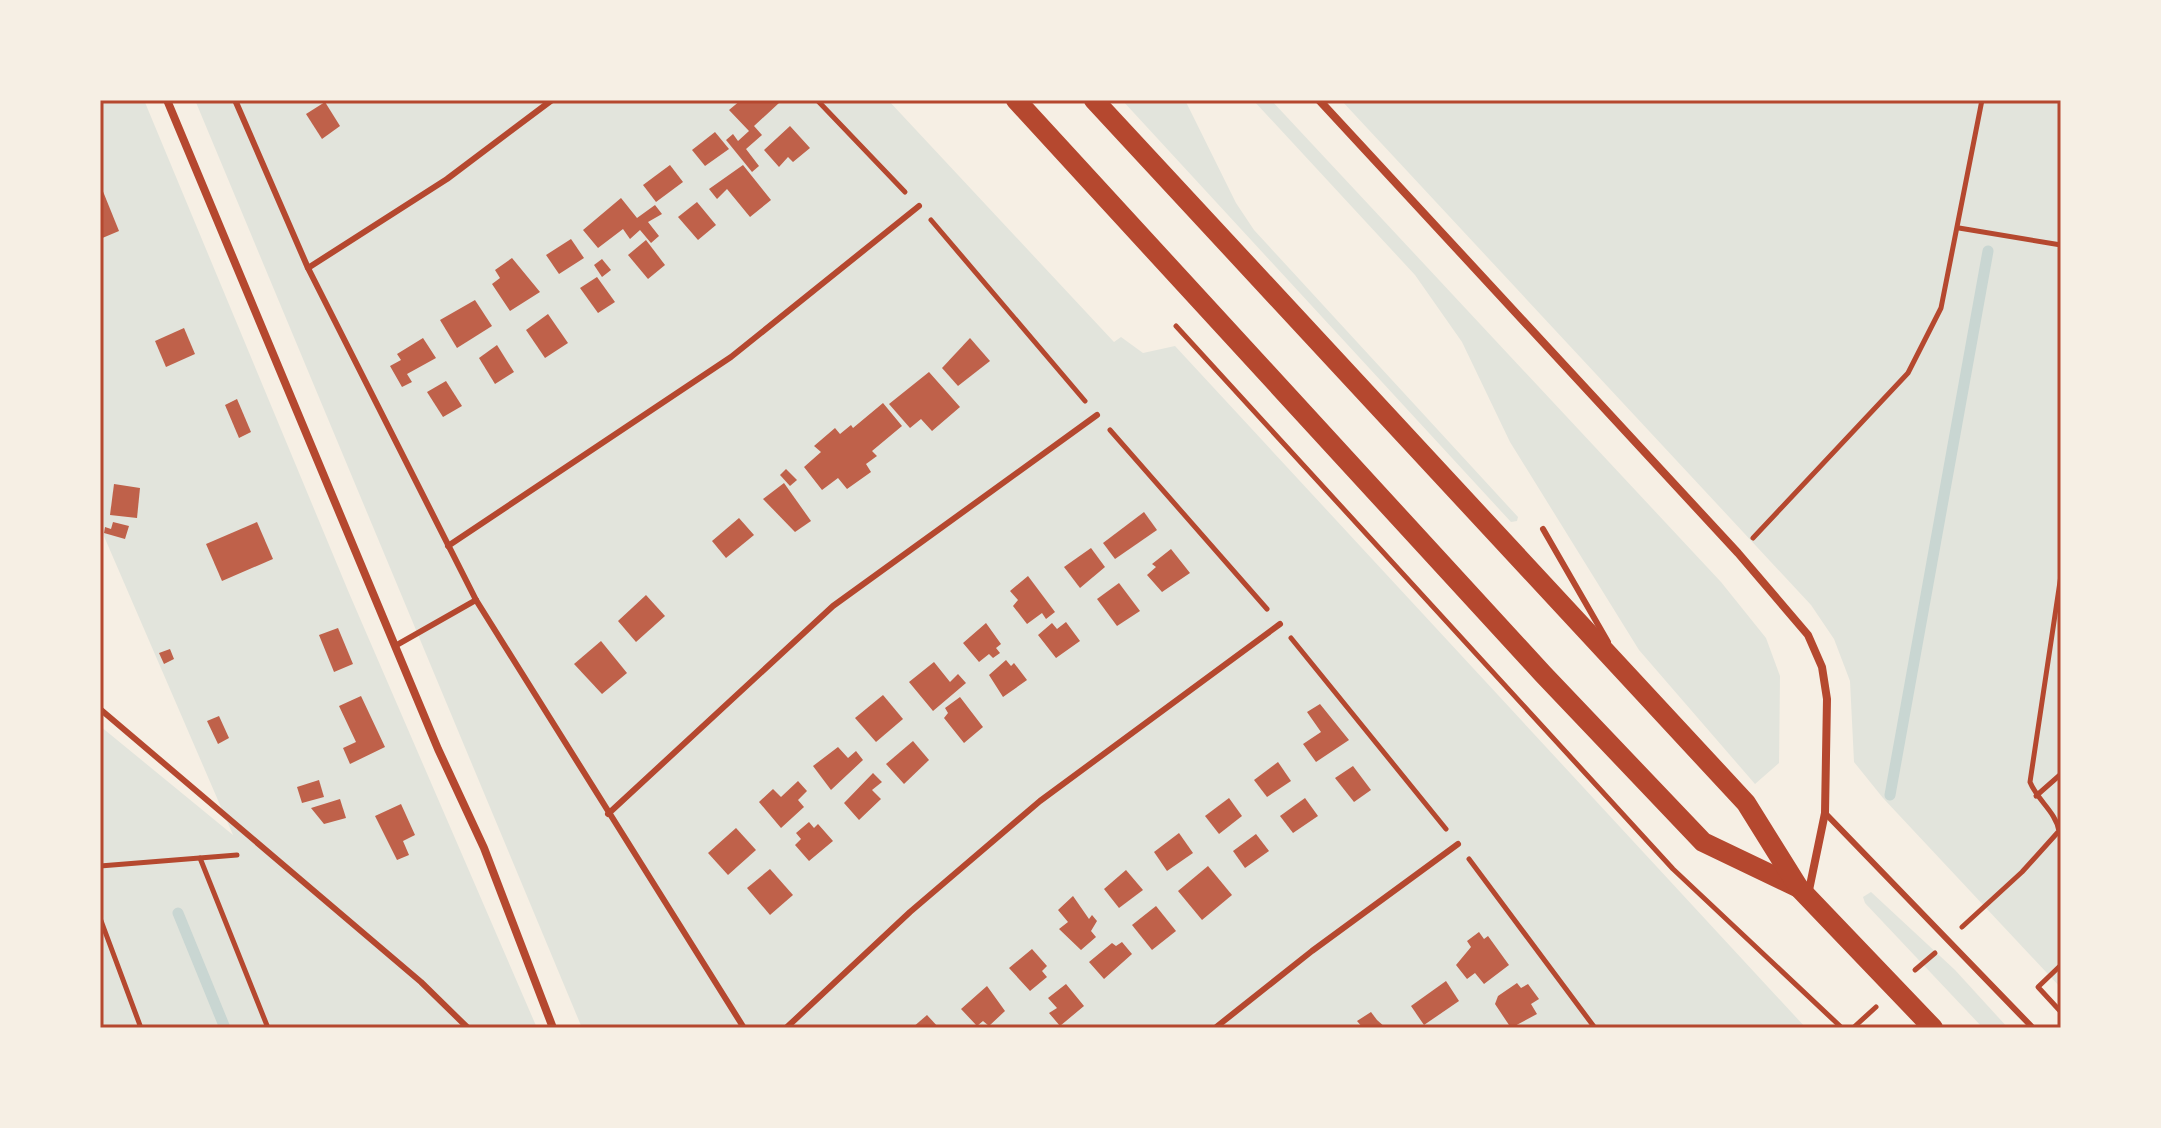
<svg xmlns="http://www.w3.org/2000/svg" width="2161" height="1128" font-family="'Golos Text',sans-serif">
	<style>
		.green { fill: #e2e4dc }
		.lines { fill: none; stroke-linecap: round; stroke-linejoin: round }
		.stream { stroke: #c9d6d2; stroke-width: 11 }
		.building { fill: #bf614a }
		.path { stroke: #b5482f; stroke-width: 5 }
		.service { stroke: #b5482f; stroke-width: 6 }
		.minor { stroke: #b5482f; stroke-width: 8 }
		.primary { stroke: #b5482f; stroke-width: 20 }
		.neatline { fill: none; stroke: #b5482f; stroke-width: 3 }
	</style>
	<rect width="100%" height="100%" fill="#f6efe4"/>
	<g class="green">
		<polygon points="100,100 144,100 349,593 537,1028 100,1028 100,726 233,835 100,527"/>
		<polygon points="195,100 888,100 1114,342 1121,337 1143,353 1175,346 1806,1028 582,1028"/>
		<polygon points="1122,100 1185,100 1236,203 1254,230 1518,517 1517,521 1511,522"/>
		<polygon points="1253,100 1271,100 1721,582 1766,638 1780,676 1779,763 1755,784 1639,650 1510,442 1462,342 1415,275"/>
		<polygon points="1341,100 2061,100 2061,988 1883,798 1854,762 1850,681 1834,639 1811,605"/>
		<polygon points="1871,892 1955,970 2008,1028 1983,1028 1865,903 1863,897"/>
	</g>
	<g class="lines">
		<g class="stream">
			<polyline points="1890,795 1988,251"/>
			<polyline points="178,913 225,1028"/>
		</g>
	</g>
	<g class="building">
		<polygon points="741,100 777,100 779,103 754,126 762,135 746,149 759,166 752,172 726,140 733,134 738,141 749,131 729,110"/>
		<polygon points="325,102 340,126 322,139 306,114"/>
		<polygon points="790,126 810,148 793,162 788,157 779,167 764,150"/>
		<polygon points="715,132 729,149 705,166 692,150"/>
		<polygon points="670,165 683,182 656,202 643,185"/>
		<polygon points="743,165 771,200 750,217 727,189 717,199 709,189"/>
		<polygon points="100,184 119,231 100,239"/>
		<polygon points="621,198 637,218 655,205 662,214 648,222 659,236 651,243 640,230 630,239 623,229 598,248 583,230"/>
		<polygon points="697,202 716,225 698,240 678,217"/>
		<polygon points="571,239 584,258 559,274 546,255"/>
		<polygon points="646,240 665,265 648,279 628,255"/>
		<polygon points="512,258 540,292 510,311 492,284 500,278 495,270"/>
		<polygon points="602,259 611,270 602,277 594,265"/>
		<polygon points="597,277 615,302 598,313 580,288"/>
		<polygon points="475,300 492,326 457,348 440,320"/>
		<polygon points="548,314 568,343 545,358 526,330"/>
		<polygon points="184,328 195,354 166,367 155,341"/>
		<polygon points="423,338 436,358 407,374 412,382 402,387 390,366 401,360 397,354"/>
		<polygon points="970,338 990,361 958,386 942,368"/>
		<polygon points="497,345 514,372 495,384 479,358"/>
		<polygon points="929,372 960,407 932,431 921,419 910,428 889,404"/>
		<polygon points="446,381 462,406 443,417 427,392"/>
		<polygon points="237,399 251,432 239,438 225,405"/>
		<polygon points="883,403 902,426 872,451 877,456 866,464 871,472 847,489 838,478 822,490 804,467 821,452 814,446 835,428 840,434 851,425 853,428"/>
		<polygon points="786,469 797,480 790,486 780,475"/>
		<polygon points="784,483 811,521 795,532 763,499"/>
		<polygon points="114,484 140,488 137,518 110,515"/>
		<polygon points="1144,512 1157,530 1115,559 1103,543"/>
		<polygon points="739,518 754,535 726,558 712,541"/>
		<polygon points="113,522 129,526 125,539 104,533 105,527 111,529"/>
		<polygon points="257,522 273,559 222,581 206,544"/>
		<polygon points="1091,548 1105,567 1080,588 1064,567"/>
		<polygon points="1171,549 1190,573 1162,592 1147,575 1156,567 1152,564"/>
		<polygon points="1028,576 1055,612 1046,619 1042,613 1027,624 1013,606 1018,600 1010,591"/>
		<polygon points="1119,583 1140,611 1117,626 1097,599"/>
		<polygon points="646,595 665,616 636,642 618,621"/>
		<polygon points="1066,622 1080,641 1056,658 1038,635 1052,623 1057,629"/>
		<polygon points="986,623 1001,644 996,648 1000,653 993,658 989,654 979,662 963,643"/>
		<polygon points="338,628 353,664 334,672 319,635"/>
		<polygon points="601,641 627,673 602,694 574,664"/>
		<polygon points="170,649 174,659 164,664 159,653"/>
		<polygon points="1006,660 1011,666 1014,663 1027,680 1003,697 989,675"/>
		<polygon points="934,662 950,682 958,674 966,683 933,711 909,682"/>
		<polygon points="883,695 903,719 876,742 855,718"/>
		<polygon points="361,696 385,747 350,764 343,748 356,742 339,706"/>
		<polygon points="960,697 983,727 964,743 944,718 948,713 945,708"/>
		<polygon points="1320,704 1349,740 1316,762 1303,744 1321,732 1307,712"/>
		<polygon points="219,716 229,738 218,744 207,721"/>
		<polygon points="913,741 929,760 904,784 886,764"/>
		<polygon points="838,747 848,758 856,751 863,760 831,790 813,766"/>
		<polygon points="1278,762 1291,781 1267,797 1254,780"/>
		<polygon points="1353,766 1371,790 1354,802 1335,778"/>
		<polygon points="873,773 882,782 872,790 881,799 859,820 844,803"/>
		<polygon points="319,780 324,797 302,803 297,787"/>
		<polygon points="798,781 807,791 798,800 804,807 781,828 759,802 773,789 781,797"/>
		<polygon points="1229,798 1242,816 1219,834 1205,816"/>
		<polygon points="1305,798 1318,816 1293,833 1280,816"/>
		<polygon points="340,799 346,818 324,824 311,808"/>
		<polygon points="401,804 415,835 403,841 409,855 397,860 375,816"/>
		<polygon points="809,822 814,828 818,824 833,841 809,861 795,845 801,839 796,833"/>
		<polygon points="736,828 756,850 728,875 708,853"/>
		<polygon points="1179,833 1193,853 1167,871 1154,852"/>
		<polygon points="1256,834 1269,851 1245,868 1233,851"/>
		<polygon points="1208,866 1232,895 1202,920 1178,891"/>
		<polygon points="770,869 793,895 770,915 747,888"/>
		<polygon points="1126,870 1143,890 1119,908 1104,889"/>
		<polygon points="1073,896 1089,919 1092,915 1097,921 1091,931 1096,937 1081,950 1059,929 1068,922 1058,910"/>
		<polygon points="1156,906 1176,931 1152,950 1132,925"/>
		<polygon points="1479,932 1484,939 1488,936 1509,965 1484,984 1475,973 1467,979 1456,965 1471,947 1467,941"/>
		<polygon points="1122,942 1132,954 1104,979 1089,962 1112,943 1116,946"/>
		<polygon points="1032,949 1047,966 1042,971 1047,977 1030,991 1009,968"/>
		<polygon points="1446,981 1459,1001 1424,1025 1411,1006"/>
		<polygon points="1517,983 1521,988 1528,984 1539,999 1531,1004 1537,1014 1511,1028 1495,1004 1498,996"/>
		<polygon points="1066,984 1084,1006 1060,1026 1049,1013 1057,1008 1048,998"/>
		<polygon points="987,986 1005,1011 989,1026 983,1021 977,1026 961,1009"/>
		<polygon points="1371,1012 1377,1020 1386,1028 1363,1028 1357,1021"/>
		<polygon points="927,1015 939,1028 912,1028"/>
	</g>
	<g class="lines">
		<g class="path">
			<polyline points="817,100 905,192"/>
			<polyline points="931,220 1085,401"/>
			<polyline points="1959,228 2061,245"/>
			<polyline points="1176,326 1673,869 1842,1028"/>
			<polyline points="1110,430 1267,609"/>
			<polyline points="1753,538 1908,373 1941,308 1982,100"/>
			<polyline points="1291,638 1446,829"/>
			<polyline points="2036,796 2061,774"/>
			<polyline points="200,858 268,1028"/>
			<polyline points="1469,859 1595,1028"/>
			<polyline points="100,866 237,855"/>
			<polyline points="100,918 141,1028"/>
			<path d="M1962 927 2022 872 2059 831C2056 812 2037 800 2030 782L2061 575"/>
			<polyline points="2061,965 2038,987 2061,1012"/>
			<polyline points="1915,970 1935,953"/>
			<polyline points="1853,1028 1876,1007"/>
		</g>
		<g class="service">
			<polyline points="235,100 308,268 476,600 744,1028"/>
			<polyline points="308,268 447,179 552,100"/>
			<polyline points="1543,529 1608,642"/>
			<polyline points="448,546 731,357 919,206"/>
			<polyline points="395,646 476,600"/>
			<polyline points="100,709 421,982 468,1028"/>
			<polyline points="1825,813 2033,1028"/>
			<polyline points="608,814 833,606 1097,415"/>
			<polyline points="786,1028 910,912 1040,801 1280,624"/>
			<polyline points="1215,1028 1312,951 1458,844"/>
		</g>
		<g class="minor">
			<polyline points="167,100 438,749 484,848 553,1028"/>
			<polyline points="1319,100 1738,553 1808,635 1822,667 1827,699 1825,813 1808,895"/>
		</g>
		<g class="primary">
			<polyline points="1016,100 1543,674 1703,842 1799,888"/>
			<polyline points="1094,100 1746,803 1799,888 1933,1028"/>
		</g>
	</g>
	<rect width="2161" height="1128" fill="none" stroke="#f6efe4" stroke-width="204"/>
	<rect x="102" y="102" width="1957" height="924" class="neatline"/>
</svg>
